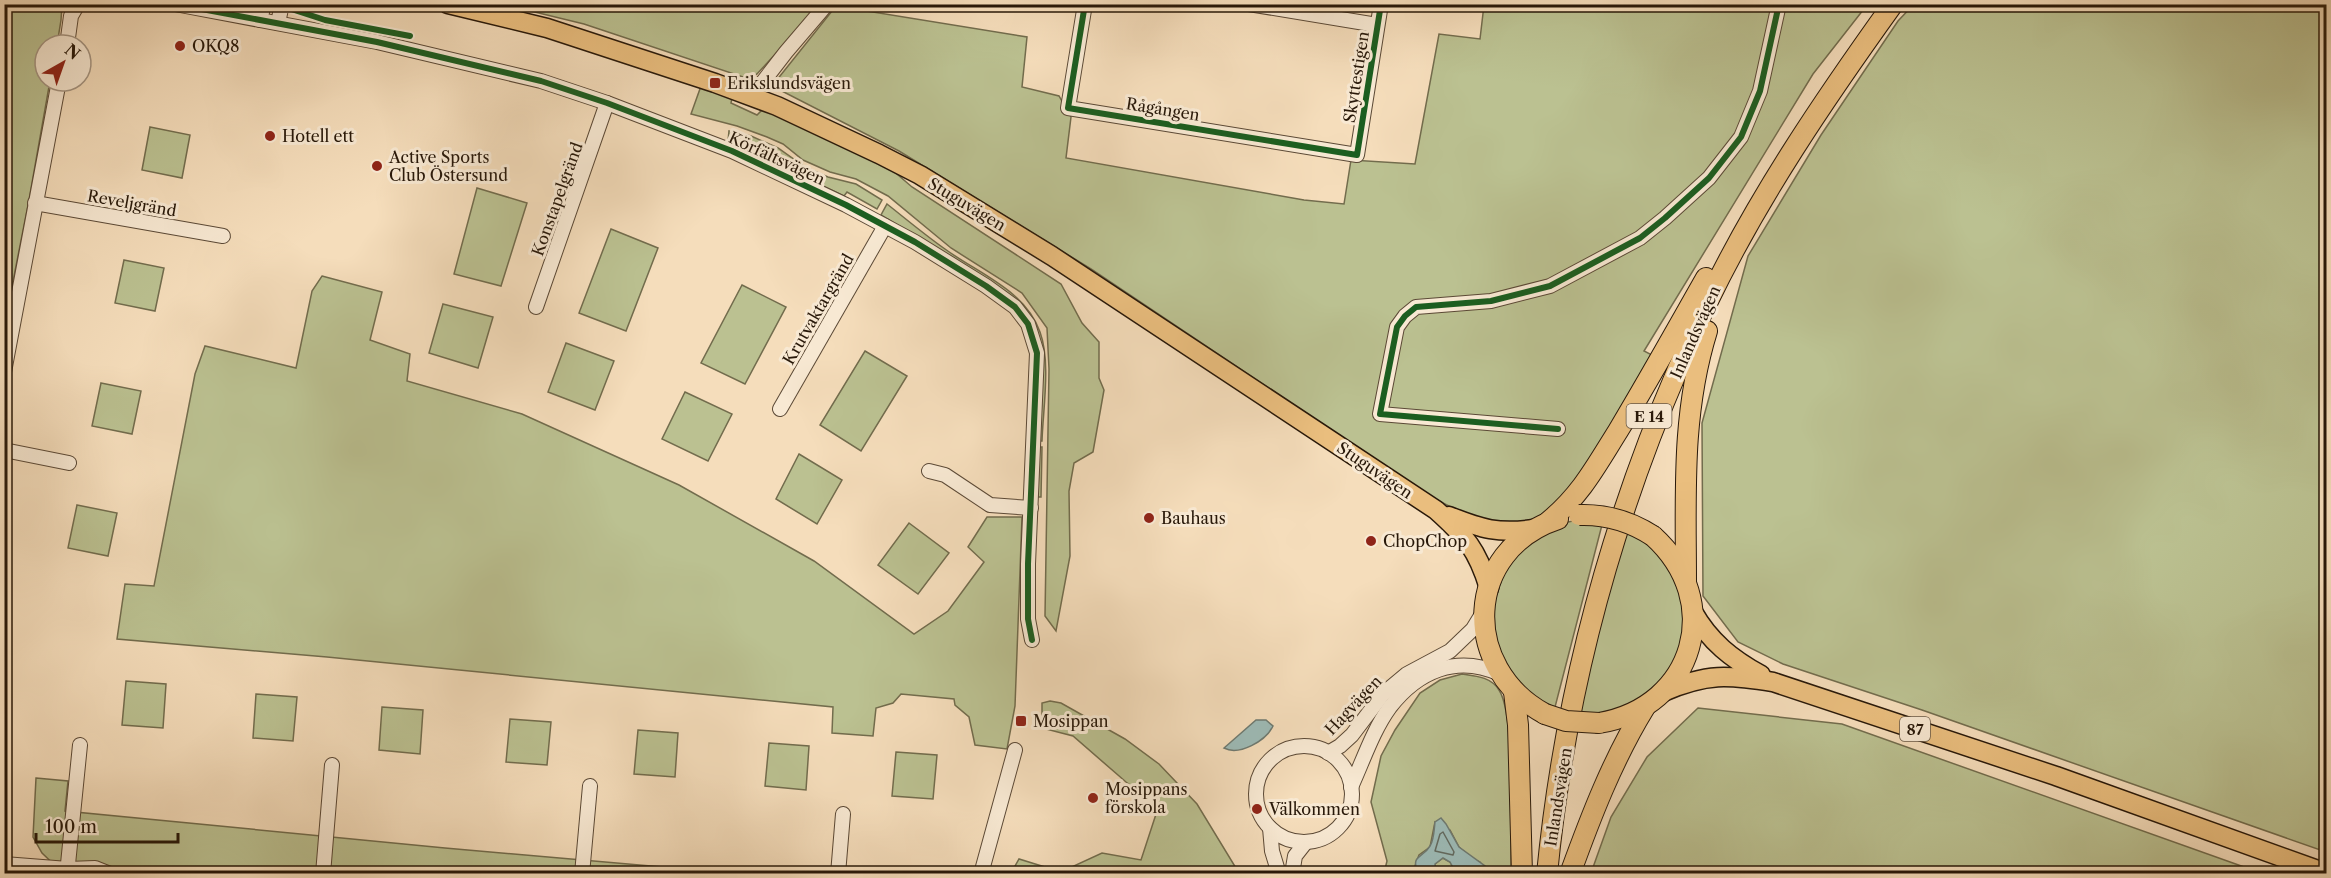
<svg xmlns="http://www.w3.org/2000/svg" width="2331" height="878" font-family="'Libre Caslon Text',serif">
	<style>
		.green { fill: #bbc191; stroke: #726c4d; stroke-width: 1.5 }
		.water { fill: #9dbbb7; stroke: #6e7a71; stroke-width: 1.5 }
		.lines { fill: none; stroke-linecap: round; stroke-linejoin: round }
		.shore { stroke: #626a60; stroke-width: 1.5 }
		.minor-casing { stroke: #5b4936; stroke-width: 16 }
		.major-casing { stroke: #281809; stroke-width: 21 }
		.highway-casing { stroke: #281809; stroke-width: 22 }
		.minor { stroke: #f8e9d3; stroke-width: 14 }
		.major { stroke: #eabe7e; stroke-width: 18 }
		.highway { stroke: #eabe7e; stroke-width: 20 }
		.highway-bridge-casing { stroke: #281809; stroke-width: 22; stroke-linecap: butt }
		.highway-bridge { stroke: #eabe7e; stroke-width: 20 }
		.cycleway-casing { stroke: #f8e9d3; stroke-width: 10 }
		.cycleway { stroke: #1b5e20; stroke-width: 6 }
		.poi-dot { fill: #8f2418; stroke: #f8e9d3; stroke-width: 2 }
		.labels { text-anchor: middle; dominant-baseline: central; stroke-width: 6; stroke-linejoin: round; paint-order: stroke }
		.shield { fill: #f8e9d3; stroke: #665746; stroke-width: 1.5 }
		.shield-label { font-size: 15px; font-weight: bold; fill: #281809 }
		.poi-label { font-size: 16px; fill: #281809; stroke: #f8e9d3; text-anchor: start }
		.street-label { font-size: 16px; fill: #281809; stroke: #f8e9d3 }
	</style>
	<rect width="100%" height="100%" fill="#f5ddbb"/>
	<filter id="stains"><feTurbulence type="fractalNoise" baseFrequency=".00333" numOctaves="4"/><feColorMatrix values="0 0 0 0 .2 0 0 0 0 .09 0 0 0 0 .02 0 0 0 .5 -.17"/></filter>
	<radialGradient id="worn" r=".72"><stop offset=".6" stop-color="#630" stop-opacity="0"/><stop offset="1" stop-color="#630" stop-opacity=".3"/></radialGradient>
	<g class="green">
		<polygon points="1914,4 2326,5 2326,852 1922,710 1783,664 1738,642 1703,596 1702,423 1748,256 1821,135 1898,21"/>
		<polygon points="5,5 62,5 61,20 57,45 45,45 45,81 50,81 29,200 5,322"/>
		<polygon points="506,5 820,5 757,74 749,79 584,24"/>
		<polygon points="1484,5 1867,5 1813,74 1644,351 1652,355 1585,480 1537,522 1489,526 1433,498 1091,269 899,151 772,86 836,6 1027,37 1022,87 1059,96 1071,117 1066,158 1304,200 1344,204 1351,160 1415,164 1439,34 1480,39"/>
		<polygon points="701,86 732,98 731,103 757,115 763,109 891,169 912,187 1061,284 1082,323 1099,342 1099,378 1104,390 1093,452 1074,463 1069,491 1070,556 1056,631 1045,616 1049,369 1047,328 1022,293 951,248 888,196 856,179 830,172 803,160 783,144 767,137 737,126 691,114"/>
		<polygon points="150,127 190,135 182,178 142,170"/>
		<polygon points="729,131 751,136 778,148 805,167 828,177 856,184 882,200 877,209 847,192 844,196 728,141"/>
		<polygon points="477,188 527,203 501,286 454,274"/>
		<path d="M887 204C906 219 925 235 945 249 979 274 1025 290 1040 332 1051 362 1043 409 1042 441H1039L1037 333 924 241 881 215Z"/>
		<polygon points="611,229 658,248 626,331 579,313"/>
		<polygon points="124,260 164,268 155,311 115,303"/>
		<polygon points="322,276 382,292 370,340 410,354 407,381 522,414 679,485 814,561 914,634 948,611 984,562 968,547 987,517 1022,517 1015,706 1007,749 975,745 969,717 955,705 954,699 901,694 893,703 876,708 873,736 832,733 833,707 327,657 117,639 125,584 154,586 195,374 205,346 296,368 312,291"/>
		<polygon points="742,285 786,307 745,384 701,363"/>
		<polygon points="443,304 493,317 478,368 429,353"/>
		<polygon points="566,343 614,361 595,410 548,392"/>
		<polygon points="865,351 907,376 861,451 820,425"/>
		<polygon points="101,383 141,391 132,434 92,426"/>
		<polygon points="685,392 732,414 708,461 662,439"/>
		<polygon points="1039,447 1042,447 1041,497 1038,497"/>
		<polygon points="799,454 842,480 817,524 776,499"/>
		<polygon points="77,505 117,513 108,556 68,548"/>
		<polygon points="1573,521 1603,521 1554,711 1506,674 1489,616 1509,559 1558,524"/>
		<polygon points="909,523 949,553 918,594 878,565"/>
		<polygon points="1625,527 1661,552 1686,606 1682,650 1658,687 1621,711 1577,717"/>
		<path d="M1462 674C1476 676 1491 677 1499 690 1516 715 1510 838 1511 873H1482L1485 870 1480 862 1473 859 1459 847 1450 830 1435 822 1430 847 1419 855 1415 866 1418 873H1384L1387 861 1371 802 1381 756 1395 730 1420 693 1440 680Z"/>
		<polygon points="126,681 166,684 163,728 122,725"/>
		<polygon points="256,694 297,697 293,741 253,738"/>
		<polygon points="1050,701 1061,703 1125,739 1159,764 1197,804 1239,873 1011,873 1019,859 1061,872 1102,853 1141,860 1159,805 1126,782 1073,736 1042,728 1042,703"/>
		<polygon points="382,707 423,710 420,754 379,750"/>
		<polygon points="1698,708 1842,724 2261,873 1591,873 1611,817 1647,757"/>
		<polygon points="510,719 551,722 547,765 506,762"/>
		<polygon points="638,730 678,733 675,777 634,774"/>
		<polygon points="769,743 809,746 806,790 765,786"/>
		<polygon points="896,752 937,755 933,799 892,796"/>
		<polygon points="36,778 68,781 65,811 445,848 731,873 63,873 42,853 33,837"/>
		<polygon points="1443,858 1450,862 1456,873 1436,873 1435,864"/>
	</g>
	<g class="water">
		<path d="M1256 720H1266L1273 726C1266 741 1239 756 1224 748Z"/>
		<path d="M1441 818 1446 824 1459 847 1485 866V870L1482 873H1456L1450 862 1443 858 1435 864 1436 873H1418C1410 855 1423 858 1430 846 1434 840 1434 830 1435 822Z"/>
	</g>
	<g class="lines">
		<polygon class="shore" points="1443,832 1454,852 1453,855 1435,851 1440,834"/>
		<defs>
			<g id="minor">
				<polyline points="175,4 377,42 541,81 607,103 732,151 846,205 915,242 986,286 1015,307 1028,324 1037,353 1028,564 1028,619 1032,640"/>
				<polyline points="1085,4 1068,108 1357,155 1381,4"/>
				<polyline points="1249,4 1377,25"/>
				<polyline points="260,20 264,4"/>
				<polyline points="278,23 282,4"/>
				<polyline points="67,45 71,16 78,4"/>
				<polyline points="752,96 786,52 827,4"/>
				<polyline points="35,203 223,236"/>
				<polyline points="536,307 607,103"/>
				<polyline points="4,372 59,81"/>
				<polyline points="780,409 885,226"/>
				<polyline points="1558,429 1380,414 1397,327 1405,316 1416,307 1491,301 1550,286 1640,238 1665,218 1709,178 1741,137 1760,91 1779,4"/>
				<polyline points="4,450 69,463"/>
				<polyline points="929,471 945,475 990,505 1031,508"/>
				<circle cx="1304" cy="794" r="48"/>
				<polyline points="1328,753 1340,746 1352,735 1383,694 1407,674 1450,651 1473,629 1484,611"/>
				<path d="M1351 787C1363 761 1373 730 1390 707 1418 671 1457 654 1500 674"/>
				<polyline points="1270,828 1272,851 1279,874"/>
				<polyline points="4,864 68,869 95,868 110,874"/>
				<polyline points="67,874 80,745"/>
				<polyline points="323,874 332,765"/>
				<polyline points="582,874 590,786"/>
				<polyline points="838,874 843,814"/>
				<polyline points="981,874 1015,750"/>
				<polyline points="1292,874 1295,856 1306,842"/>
			</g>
			<g id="major">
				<path d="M448 4 547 28 715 83 777 106 879 154 920 175 1052 256 1436 510C1466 537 1477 549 1489 588"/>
				<path d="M1449 516C1482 529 1498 534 1534 529"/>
				<path d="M1693 612C1710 642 1732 659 1761 675"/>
				<path d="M1663 692C1707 673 1728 675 1773 682L2056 776 2326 873"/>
			</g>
			<g id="highway">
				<path d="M1548 522C1581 495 1596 466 1618 431 1648 381 1677 329 1706 278"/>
				<path d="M1686 582C1686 496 1681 415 1707 331"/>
				<polyline points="1514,692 1518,725 1522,874"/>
				<path d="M1545 714C1460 668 1464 550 1558 519"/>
				<path d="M1599 723C1695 707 1725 601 1653 536"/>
				<path d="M1547 874C1564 699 1609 529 1678 369 1688 347 1696 324 1707 303 1758 197 1824 100 1893 4"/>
				<path d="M1570 874C1591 816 1613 759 1645 707"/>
			</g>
		</defs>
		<use href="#minor" class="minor-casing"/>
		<use href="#major" class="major-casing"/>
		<use href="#highway" class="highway-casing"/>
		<use href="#minor" class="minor"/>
		<use href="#major" class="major"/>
		<use href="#highway" class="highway"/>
		<defs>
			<g id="highway-bridge">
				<path d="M1579 515C1607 514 1630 521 1653 536"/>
				<polyline points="1545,714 1566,721 1599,723"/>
			</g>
		</defs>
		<use href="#highway-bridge" class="highway-bridge-casing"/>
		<use href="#highway-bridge" class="highway-bridge"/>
		<defs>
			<g id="cycleway">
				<polyline points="175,4 377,42 541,81 607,103 732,151 846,205 915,242 986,286 1015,307 1028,324 1037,353 1028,564 1028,619 1032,640"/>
				<polyline points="276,4 325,20 410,36"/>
				<polyline points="1085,4 1068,108 1357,155 1381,4"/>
				<polyline points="1558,429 1380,414 1397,327 1405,316 1416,307 1491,301 1550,286 1640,238 1665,218 1709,178 1741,137 1760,91 1779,4"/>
			</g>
		</defs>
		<use href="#cycleway" class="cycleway-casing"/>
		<use href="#cycleway" class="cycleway"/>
	</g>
	<g class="poi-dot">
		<circle cx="180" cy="46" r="6"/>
		<rect x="709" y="77" width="12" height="12" rx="3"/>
		<circle cx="270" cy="136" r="6"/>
		<circle cx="377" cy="166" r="6"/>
		<circle cx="1149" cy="518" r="6"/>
		<circle cx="1371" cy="541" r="6"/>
		<rect x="1015" y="715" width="12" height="12" rx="3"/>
		<circle cx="1093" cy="798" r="6"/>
		<circle cx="1257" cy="809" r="6"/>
	</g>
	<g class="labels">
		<g class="shield">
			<rect x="1626.5" y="404" width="45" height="24" rx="4.5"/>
			<rect x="1900" y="717" width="30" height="24" rx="4.5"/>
		</g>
		<g class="shield-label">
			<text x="1649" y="416">E 14</text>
			<text x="1915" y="729">87</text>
		</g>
		<g class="poi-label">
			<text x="192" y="46">OKQ8</text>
			<text x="727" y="83">Erikslundsvägen</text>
			<text x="282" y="136">Hotell ett</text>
			<text x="389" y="157">Active Sports<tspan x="389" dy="18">Club Östersund</tspan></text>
			<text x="1161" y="518">Bauhaus</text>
			<text x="1383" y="541">ChopChop</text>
			<text x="1033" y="721">Mosippan</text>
			<text x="1105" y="789">Mosippans<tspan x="1105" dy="18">förskola</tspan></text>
			<text x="1269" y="809">Välkommen</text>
		</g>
		<g class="street-label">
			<text transform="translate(1356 77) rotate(-81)">Skyttestigen</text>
			<text transform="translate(1163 109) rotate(9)">Rågången</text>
			<text transform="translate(777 158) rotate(25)">Körfältsvägen</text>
			<text transform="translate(557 199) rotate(-70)">Konstapelgränd</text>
			<text transform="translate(132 203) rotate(10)">Reveljgränd</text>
			<text transform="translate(967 204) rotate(31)">Stuguvägen</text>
			<text transform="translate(818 309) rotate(-60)">Krutvaktargränd</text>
			<text transform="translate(1695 332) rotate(-66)">Inlandsvägen</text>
			<text transform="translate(1375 470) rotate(34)">Stuguvägen</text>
			<text transform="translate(1353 705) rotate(-47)">Hagvägen</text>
			<text transform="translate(1558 797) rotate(-81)">Inlandsvägen</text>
		</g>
	</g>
	<rect width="2331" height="878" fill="none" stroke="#f5ddbb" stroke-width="24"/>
	<rect x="6" y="6" width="2319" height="866" fill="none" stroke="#281809" stroke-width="3"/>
	<rect x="12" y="12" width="2307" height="854" fill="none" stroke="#281809" stroke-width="1.5"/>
	<g transform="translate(63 63) rotate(40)"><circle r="28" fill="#f8e9d3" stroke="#a59582" stroke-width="1.5"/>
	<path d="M0-4.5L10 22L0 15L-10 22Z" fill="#8f2418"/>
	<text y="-9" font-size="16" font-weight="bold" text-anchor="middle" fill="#281809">N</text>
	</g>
	<path d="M36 833v9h142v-9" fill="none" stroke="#281809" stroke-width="3"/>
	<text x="45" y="833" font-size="18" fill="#281809" stroke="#f8e9d3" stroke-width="4.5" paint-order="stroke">100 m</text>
	<rect width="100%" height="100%" filter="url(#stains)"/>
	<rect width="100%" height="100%" fill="url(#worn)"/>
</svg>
